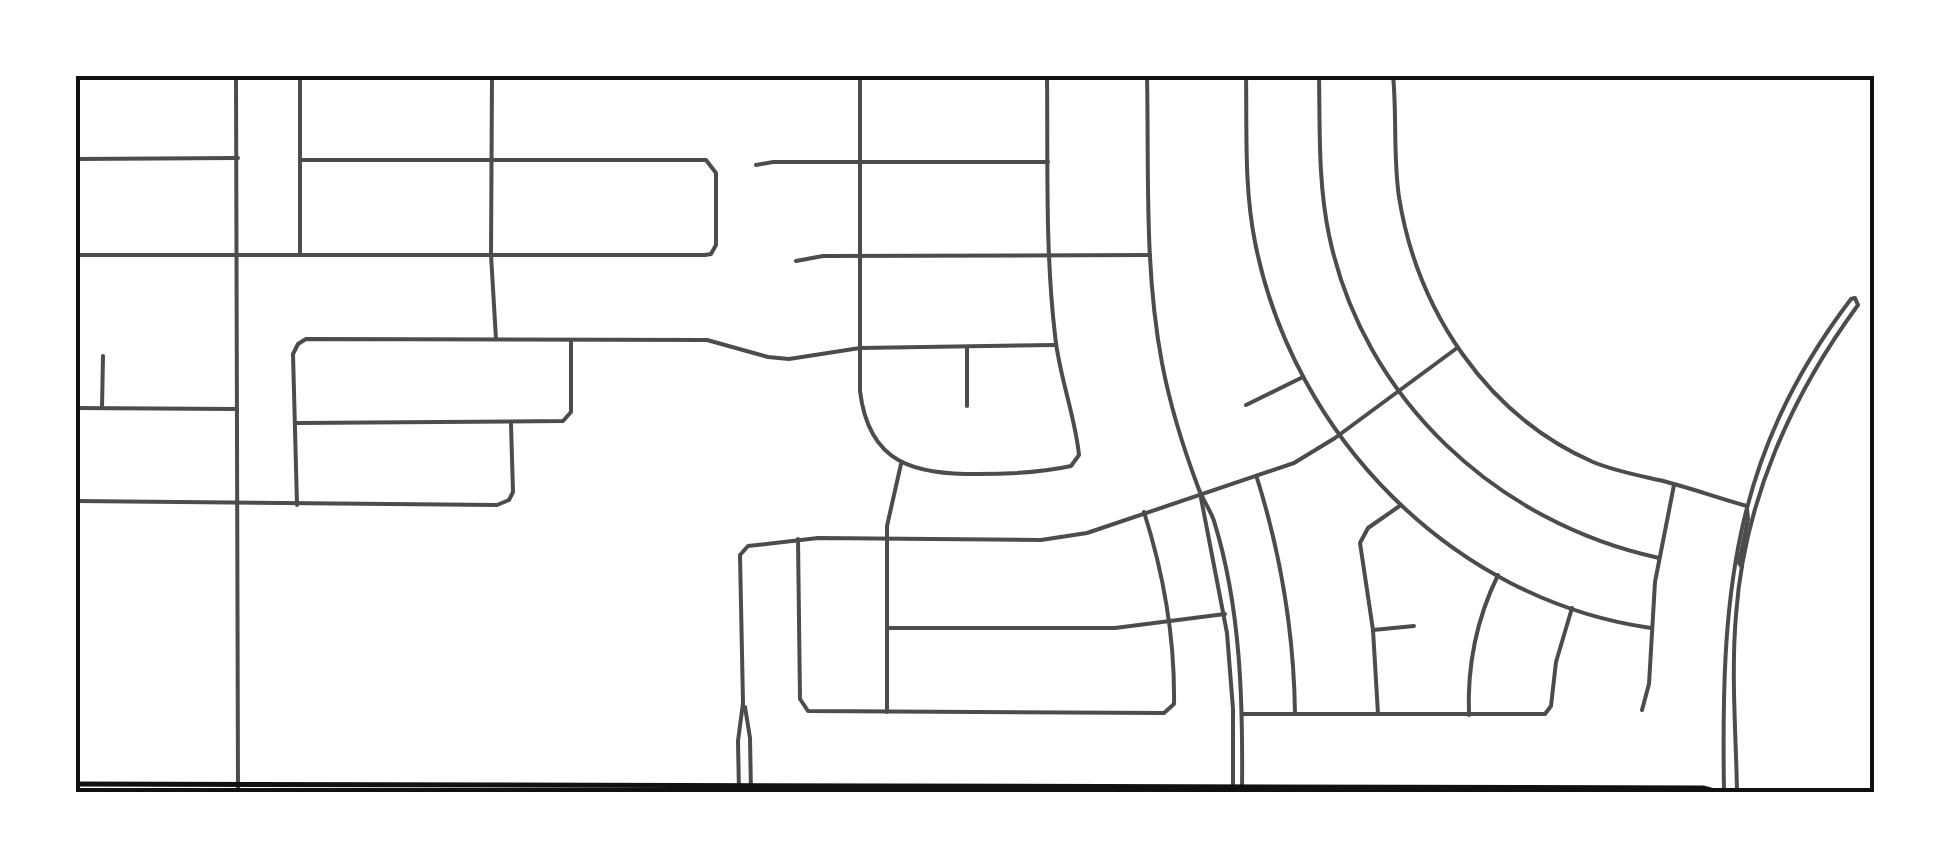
<svg xmlns="http://www.w3.org/2000/svg" width="1950" height="867" font-family="Jost,sans-serif">
	<style>
		.lines { fill: none; stroke-linecap: round; stroke-linejoin: round }
		.minor { stroke: #4c4c4c; stroke-width: 4 }
		.tertiary { stroke: #4c4c4c; stroke-width: 4 }
		.secondary { stroke: #111; stroke-width: 5 }
		.neatline { fill: none; stroke: #111; stroke-width: 4 }
	</style>
	<rect width="100%" height="100%" fill="#fff"/>
	<g class="lines">
		<g class="minor">
			<polyline points="236,75 238,792"/>
			<polyline points="300,75 300,255"/>
			<polyline points="492,75 491,255 496,339"/>
			<path d="M860 75V391C869 465 915 474 978 474 1010 474 1040 473 1071 466L1079 455C1075 415 1059 376 1055 335 1045 249 1048 162 1047 75"/>
			<path d="M1246 75C1247 131 1244 187 1255 242 1293 436 1453 600 1651 628"/>
			<path d="M1319 75C1320 129 1318 182 1329 235 1363 399 1497 523 1659 558"/>
			<path d="M1393 75C1397 116 1393 156 1399 197 1417 310 1486 415 1593 462 1615 471 1636 475 1659 480 1688 487 1718 498 1747 506"/>
			<polyline points="75,159 238,158"/>
			<polyline points="756,165 773,162 1048,162"/>
			<polyline points="75,255 705,255 711,254 716,245 716,173 706,160 300,160"/>
			<polyline points="796,261 823,256 1150,255"/>
			<polyline points="967,348 967,406"/>
			<polyline points="1246,405 1303,377"/>
			<polyline points="75,408 235,409"/>
			<polyline points="102,408 103,356"/>
			<polyline points="297,423 563,421 571,412 571,341"/>
			<path d="M1257 478C1281 555 1294 633 1295 714"/>
			<polyline points="75,501 497,505 509,500 513,492 511,424"/>
			<polyline points="297,505 293,354 298,344 306,339 707,340 768,357 789,359 860,348 1056,345"/>
			<path d="M798 539 800 699 808 711 1164 713 1174 704C1175 639 1164 575 1144 512"/>
			<polyline points="887,628 1115,628 1225,614"/>
			<polyline points="1373,630 1414,626"/>
			<polyline points="745,707 750,738 751,792"/>
			<polyline points="1642,710 1649,684 1655,582 1674,485"/>
			<polyline points="887,712 887,526 901,464"/>
			<polyline points="1243,714 1545,714 1551,706 1556,662 1572,608"/>
			<polyline points="1378,714 1373,630 1360,543 1368,528 1401,505"/>
			<path d="M1469 715C1467 665 1476 620 1498 575"/>
			<polyline points="739,792 738,741 743,703 740,555 748,546 818,538 1041,540 1087,533 1294,463 1335,438 1457,348"/>
		</g>
		<g class="tertiary">
			<path d="M1147 75C1149 171 1144 268 1162 363 1170 405 1183 447 1198 487 1202 499 1210 509 1214 521 1241 608 1243 702 1242 792"/>
			<polyline points="1201,498 1227,633 1233,709 1233,792"/>
			<polyline points="1742,567 1739,563 1748,519 1747,509"/>
			<path d="M1724 792C1721 600 1730 458 1851 299L1855 298 1858 305C1791 396 1744 502 1736 615 1731 674 1736 734 1737 792"/>
		</g>
		<polyline class="secondary" points="75,784 1703,788 1718,792"/>
	</g>
	<rect width="1950" height="867" fill="none" stroke="#ffffff" stroke-width="155"/>
	<rect x="78" y="78" width="1794" height="712" class="neatline"/>
</svg>
